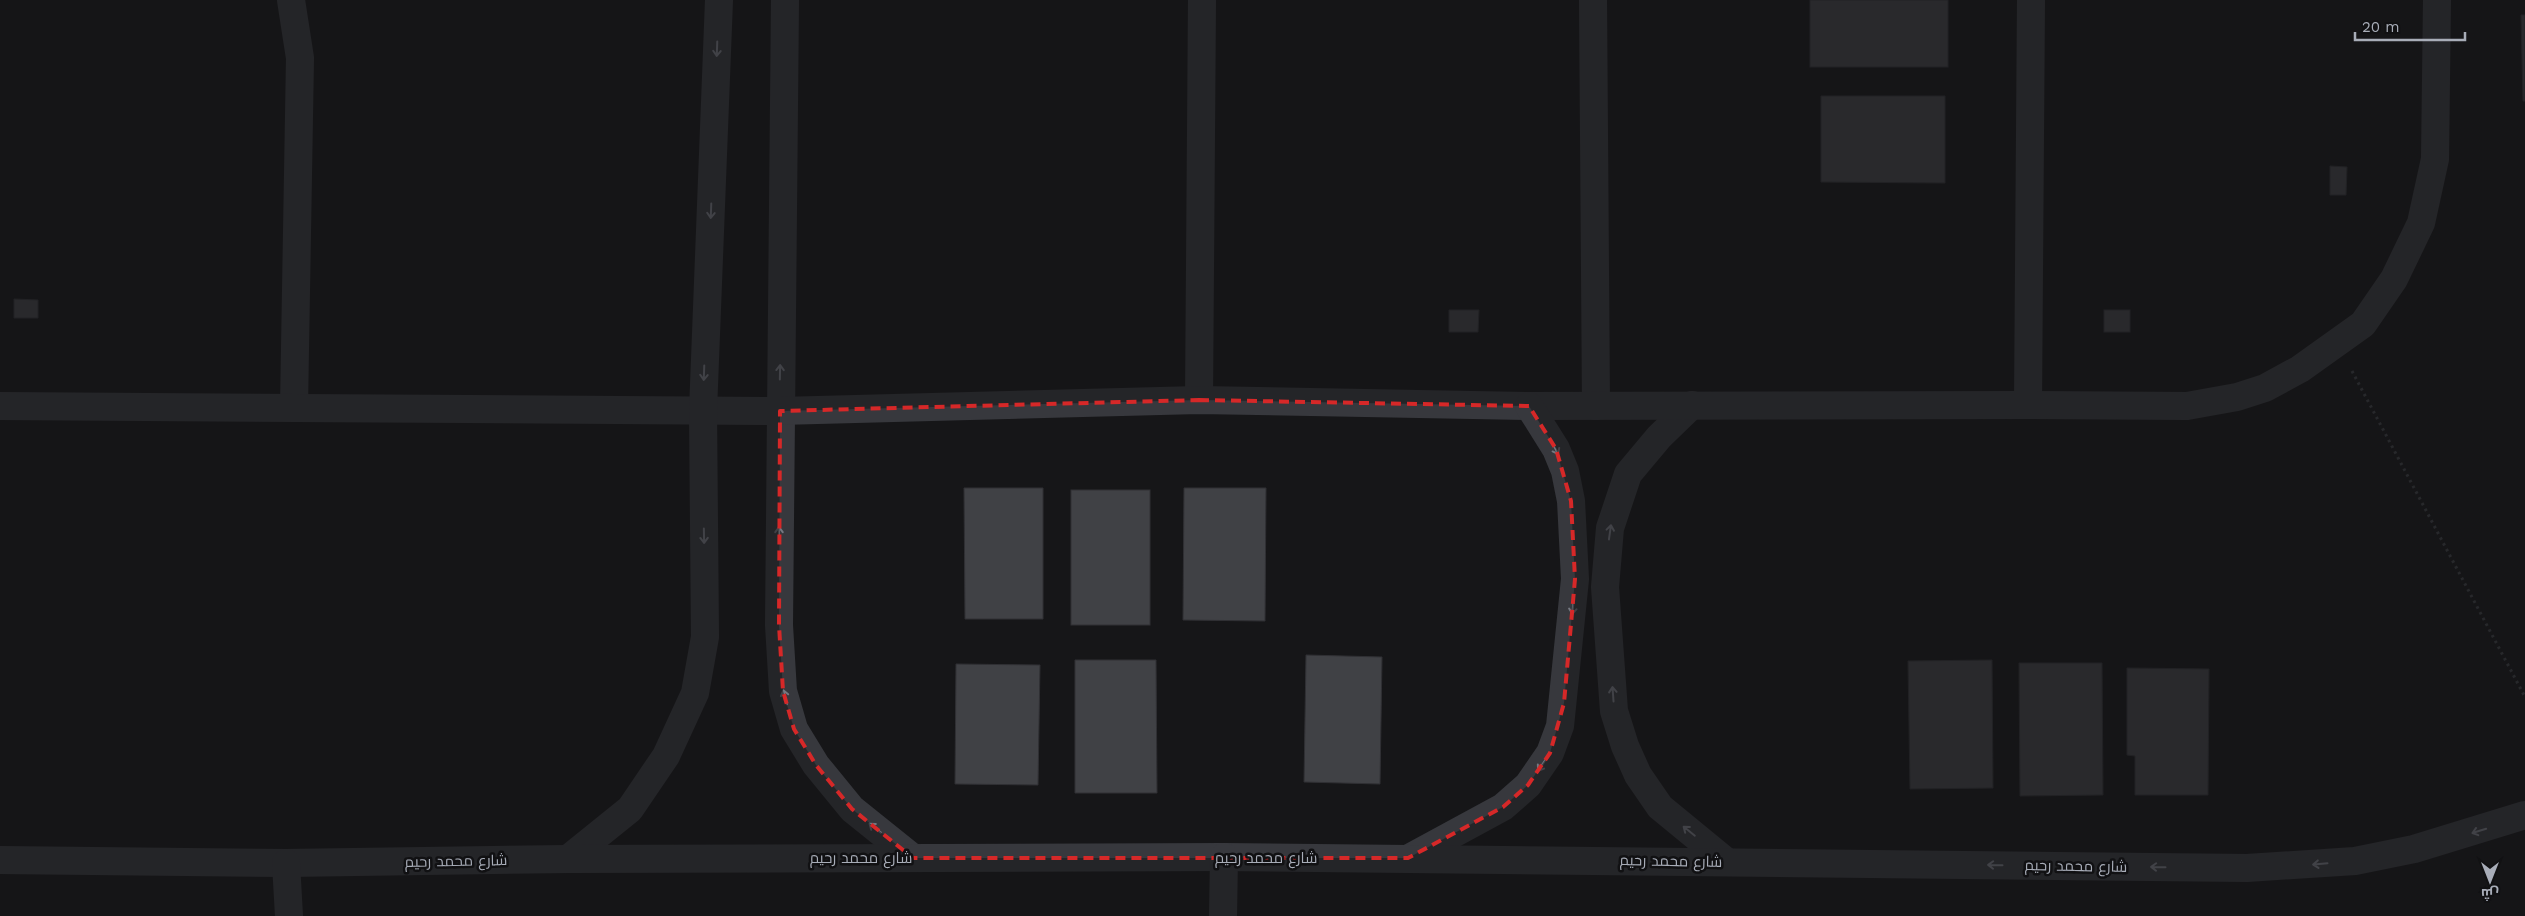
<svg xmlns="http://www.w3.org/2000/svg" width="2525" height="916" viewBox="0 0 2525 916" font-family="'Work Sans',Cairo,sans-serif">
<rect width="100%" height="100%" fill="#161618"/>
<g fill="#404145" stroke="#303034">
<rect x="1810" y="0" width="138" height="67"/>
<polygon points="2521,15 2525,15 2525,101 2523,101"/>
<polygon points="1821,96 1945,96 1945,183 1821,182"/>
<polygon points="2330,166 2347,167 2346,195 2330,195"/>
<polygon points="14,299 38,300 38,318 14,318"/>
<polygon points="1449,310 1479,310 1478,332 1449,332"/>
<rect x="2104" y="310" width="26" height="22"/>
<polygon points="964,488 1043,488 1043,619 965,619"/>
<polygon points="1184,488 1266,488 1265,621 1183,620"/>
<rect x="1071" y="490" width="79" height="135"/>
<polygon points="1306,655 1382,657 1380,784 1304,782"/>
<polygon points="1075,660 1156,660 1157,793 1075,793"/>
<polygon points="1992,660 1993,788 1910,789 1908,661"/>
<polygon points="2019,663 2102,663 2103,795 2020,796"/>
<polygon points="956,664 1040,665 1038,785 955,784"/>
<polygon points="2127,668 2209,669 2208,795 2135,795 2135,756 2127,755"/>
</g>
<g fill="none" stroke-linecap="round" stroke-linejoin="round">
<polyline stroke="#3d3f44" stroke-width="3" stroke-dasharray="2.5 4" stroke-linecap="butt" points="2352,371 2525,697"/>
<g stroke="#37383d" stroke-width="28">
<polyline points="291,0 300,58 294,407"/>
<polyline points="785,0 779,625 783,691 794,729 816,765 852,809 913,858"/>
<polyline points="1593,0 1596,406"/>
<polyline points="1199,400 1202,0"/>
<polyline points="1692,405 1659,437 1628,474 1610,528 1605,587 1614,711 1625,746 1638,775 1660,807 1727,862"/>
<polyline points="2028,405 2031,0"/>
<polyline points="0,406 780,411 1199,400 1529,406 2028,405 2187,406 2237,397 2265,388 2300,369 2363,324 2394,279 2421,223 2435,159 2437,0"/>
<polyline points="1409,858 1503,807 1528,785 1550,753 1560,726 1575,579 1571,501 1565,471 1556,449 1529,406"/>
<polyline points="568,859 630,809 666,756 695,693 705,637 703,411 719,0"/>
<polyline points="0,860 286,863 568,859 1224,857 2247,868 2355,861 2414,849 2525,815"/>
<polyline points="286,863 289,916"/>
<polyline points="1223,916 1224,857"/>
</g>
</g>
<defs><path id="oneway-shaft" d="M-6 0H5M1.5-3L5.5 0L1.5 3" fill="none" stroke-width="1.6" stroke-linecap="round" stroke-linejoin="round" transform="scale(1.25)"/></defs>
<g stroke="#757881">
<use href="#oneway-shaft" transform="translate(717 49) rotate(92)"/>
<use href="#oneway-shaft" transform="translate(711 211) rotate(92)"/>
<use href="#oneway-shaft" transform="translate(780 372) rotate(-89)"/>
<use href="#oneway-shaft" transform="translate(704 373) rotate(92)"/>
<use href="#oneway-shaft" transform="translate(1555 448) rotate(62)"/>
<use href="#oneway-shaft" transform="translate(1610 532) rotate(-82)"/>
<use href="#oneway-shaft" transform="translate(779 534) rotate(-90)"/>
<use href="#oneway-shaft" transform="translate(704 536) rotate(89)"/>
<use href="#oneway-shaft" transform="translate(1573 607) rotate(95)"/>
<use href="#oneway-shaft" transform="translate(1613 694) rotate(-94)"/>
<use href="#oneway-shaft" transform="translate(785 697) rotate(-104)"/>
<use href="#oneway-shaft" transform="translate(1542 765) rotate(124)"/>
<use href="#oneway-shaft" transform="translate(875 828) rotate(-142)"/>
<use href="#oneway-shaft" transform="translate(1689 831) rotate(-141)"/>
<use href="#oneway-shaft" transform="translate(2479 831) rotate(163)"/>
<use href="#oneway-shaft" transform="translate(2320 864) rotate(175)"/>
<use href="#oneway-shaft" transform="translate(1995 865) rotate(-179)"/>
<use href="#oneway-shaft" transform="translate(2158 867) rotate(-179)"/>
</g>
<path d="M0 0H2525V916H0ZM1199 400 1529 406 1556 449 1571 501 1575 579 1564 703 1550 753 1528 785 1503 807 1408 858H913L852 809 816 765 794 729 783 691 779 625 780 411Z" fill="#161618" fill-opacity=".55" fill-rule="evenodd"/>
<path fill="none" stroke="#d62828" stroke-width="4" stroke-dasharray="10 6" stroke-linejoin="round" d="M1199 400 1529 406 1556 449 1571 501 1575 579 1564 703 1550 753 1528 785 1503 807 1408 858H913L852 809 816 765 794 729 783 691 779 625 780 411Z"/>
<g text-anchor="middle" stroke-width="5" stroke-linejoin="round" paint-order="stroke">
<g font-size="15" fill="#a8adb8" stroke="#111113">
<text x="861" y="863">شارع محمد رحيم</text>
<text x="1266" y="863">شارع محمد رحيم</text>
<text transform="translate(456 861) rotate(-1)" y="5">شارع محمد رحيم</text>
<text transform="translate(1671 861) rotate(1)" y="5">شارع محمد رحيم</text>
<text transform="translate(2076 866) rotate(1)" y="5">شارع محمد رحيم</text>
</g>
</g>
<g transform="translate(2490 881) rotate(180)" stroke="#111113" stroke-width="4" paint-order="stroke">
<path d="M0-4L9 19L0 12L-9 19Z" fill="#a8adb8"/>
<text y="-8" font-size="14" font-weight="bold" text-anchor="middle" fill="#a8adb8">ش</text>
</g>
<path d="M2355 32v8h110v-8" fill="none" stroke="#a8adb8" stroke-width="2.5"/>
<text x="2362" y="32" font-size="15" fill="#a8adb8" stroke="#111113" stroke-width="4" paint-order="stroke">20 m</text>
</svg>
